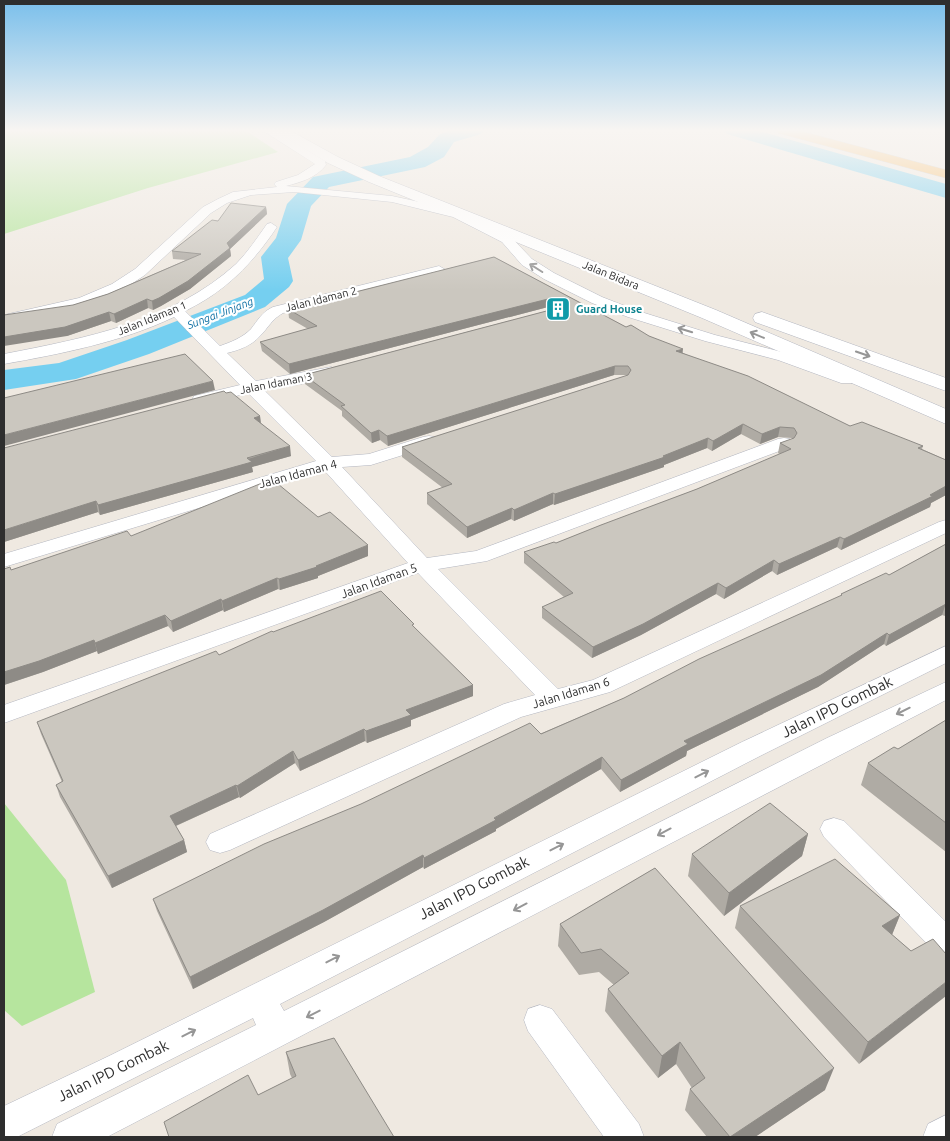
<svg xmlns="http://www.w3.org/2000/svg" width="950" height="1141" viewBox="0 0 950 1141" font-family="Ubuntu,sans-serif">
<rect width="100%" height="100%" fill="#efe9e1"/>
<g fill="#b6e59e">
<polygon points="4,130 245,130 278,152 148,188 4,234"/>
<polygon points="4,803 66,880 95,992 22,1026 4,1010"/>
</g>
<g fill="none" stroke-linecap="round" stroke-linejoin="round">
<g fill="#75cff0" fill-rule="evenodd">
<polygon points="452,130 484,130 481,134 454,142 444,157 425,167 329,187 311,206 301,240 288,258 293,281 289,287 265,307 149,354 76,379 4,390 4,370 59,363 127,340 245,295 264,279 261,257 276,238 287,204 313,177 410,157 428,147 440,134"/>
<polygon points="724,130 756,130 946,184 946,198 727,134"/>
</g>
<defs>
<g id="minor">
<path d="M262 130H274L325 161 326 165C316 178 301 182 286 186L392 196 461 211 510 236 532 259 554 273 602 297 638 311 715 335 790 354 853 377 855 380 853 383H841L778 360 705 341 628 317 592 303 544 279 522 265 502 242 453 217 392 202 294 192 251 195 227 203 211 213 145 275 122 290 88 304 4 323V315L79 298 112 284 135 269 203 207 218 199 233 192 277 187 274 184 276 182 298 175 315 164Z"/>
<path d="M271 223 277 227C252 264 226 291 185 311L220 346C231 342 242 338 251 329 258 320 262 312 273 307L439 266 446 270 444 273 283 313C272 319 268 328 260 336 251 346 239 350 227 353L256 381 331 367 337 369 339 372 337 375 307 383 264 390 332 457 369 454 423 437 429 436 435 437 438 441 435 445 371 465 342 467 427 558 476 551 778 439 784 438 790 439 793 443 790 447 487 561 438 569 558 689 593 680 939 522 946 520V533L610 692 521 717 230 850 220 853 210 850 206 842 210 834 504 704 535 695 418 573 4 723V705L408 563 324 470 4 567V554L316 461 248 393 200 405 194 404 192 400 194 396 240 385 174 317C122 342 60 354 4 364V354C86 338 172 322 236 264 248 252 257 238 267 224Z"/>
<polygon points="946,646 946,663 760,756 280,1004 284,1011 827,738 946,682 946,700 107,1137 52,1137 57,1124 256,1025 253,1018 17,1137 4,1137 4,1106 109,1056 742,742"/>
<polygon points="834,818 844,821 946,922 946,955 935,952 824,837 820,829 824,821"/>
<polygon points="540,1005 552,1009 639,1124 644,1137 604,1137 528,1031 524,1020 528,1009"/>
<polygon points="946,1115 946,1137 923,1137 928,1124"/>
</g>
<g id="secondary">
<polygon points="273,130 289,130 338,157 379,176 716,310 946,409 946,424 702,318 369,182 328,163"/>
<polygon points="762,312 946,378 946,391 755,322 753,318 755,314"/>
</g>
<polygon id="trunk" points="776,130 797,130 946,170 946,178 778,133"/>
</defs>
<use href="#minor" stroke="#b4b7c1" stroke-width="1"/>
<use href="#secondary" stroke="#b4b7c1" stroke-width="1"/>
<use href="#trunk" stroke="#c9c9c9" stroke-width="1"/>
<use href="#minor" fill="#fff" fill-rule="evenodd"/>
<use href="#secondary" fill="#fff" fill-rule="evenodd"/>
<use href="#trunk" fill="#f8ba60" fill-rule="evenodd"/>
</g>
<g fill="#afaba4">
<polygon points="266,207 267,214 230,249 231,256 190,289 161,306 153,310 148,308 116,323 111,321 67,336 73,305 108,294 186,260 173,259 172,251 218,221"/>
<polygon points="494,257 626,327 649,336 683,353 850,426 923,446 922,449 946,460 946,495 931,503 930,507 841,550 837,547 777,575 772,571 724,599 716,594 641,635 592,658 542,618 542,607 564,597 524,563 524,552 556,543 697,489 780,454 778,453 780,443 792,439 792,438 778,437 760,444 741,434 712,451 707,448 664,465 664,467 554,505 553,504 514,521 511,519 467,538 427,504 427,493 443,488 402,457 402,447 627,376 627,375 614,375 388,446 380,440 372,443 342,416 342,411 305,384 304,375 554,309 548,307 290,374 262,351 260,342 308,329 289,318 288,309"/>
<polygon points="226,393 260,416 261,423 291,456 252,467 253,472 100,515 98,512 4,542"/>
<polygon points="318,517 368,556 318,576 318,578 280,590 278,589 224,612 223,610 173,632 168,626 98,654 97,651 43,672 4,685 4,569 11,570 131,536"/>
<polygon points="946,542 946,615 945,616 942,615 886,646 884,644 818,687 687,751 686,756 620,792 601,769 496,829 496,831 424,869 423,867 324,922 193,989 157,911 153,899 624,698 841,596 841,594 889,575 946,544"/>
<polygon points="414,628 473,685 473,696 411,720 411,726 367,743 365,741 300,771 295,763 240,798 239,797 176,826 184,840 187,852 112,888 60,797 56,785 62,782 41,734 37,722 219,655 273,632"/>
<polygon points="946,720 946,852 861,785 868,763 898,749"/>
<polygon points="808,834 802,856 724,916 688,876 692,854"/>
<polygon points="655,868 825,1090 755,1137 707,1137 685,1110 690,1089 692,1088 676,1064 658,1078 605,1011 608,989 614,985 599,972 579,975 558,946 560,924"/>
<polygon points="740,906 900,915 892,935 911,951 859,1064 735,928"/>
<polygon points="286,1052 394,1137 258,1095 292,1078 290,1074"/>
</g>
<g fill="#8e8b86">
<polygon points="382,130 391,130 382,132"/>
<polygon points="266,207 267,214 230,249 231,256 190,289 161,306 153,310 152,301 227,243"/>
<polygon points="147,299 148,308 116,323 114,314"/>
<polygon points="548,299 548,307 290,374 289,364"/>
<polygon points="109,312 111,321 67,336 4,346 4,337"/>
<polygon points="683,349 682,358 676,351"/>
<polygon points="615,366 614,375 388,446 387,436"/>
<polygon points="213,381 215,390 4,446 4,435"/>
<polygon points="260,416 261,426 254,418"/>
<polygon points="743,424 741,434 712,451 713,441"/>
<polygon points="780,427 778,437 760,444 762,434"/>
<polygon points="379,430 380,440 372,443 371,433"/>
<polygon points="708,438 707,448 664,465 664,467 554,505 555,494 663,456"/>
<polygon points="290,446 291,456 252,467 253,472 100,515 98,505"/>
<polygon points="946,486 946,495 931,503 930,507 841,550 844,539"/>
<polygon points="553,493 553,504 514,521 514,510"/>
<polygon points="96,501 98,512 4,542 4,530"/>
<polygon points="512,508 511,519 467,538 467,527"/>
<polygon points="840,537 837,547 777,575 779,564"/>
<polygon points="368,545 368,556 318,576 318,578 280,590 279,579 316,566"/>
<polygon points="774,560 772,571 724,599 726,588"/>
<polygon points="277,578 278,589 224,612 222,601"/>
<polygon points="718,583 716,594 641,635 592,658 593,647"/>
<polygon points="221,599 223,610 173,632 171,621"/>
<polygon points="946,603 942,615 886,646 889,635"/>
<polygon points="165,615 168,626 98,654 95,643"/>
<polygon points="887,633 884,644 818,687 687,751 686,756 620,792 621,780 684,741"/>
<polygon points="94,640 97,651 43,672 4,685 4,672"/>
<polygon points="473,685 473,696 411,720 411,726 367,743 366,731 406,710"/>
<polygon points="364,729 365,741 300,771 298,760"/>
<polygon points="293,751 295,763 240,798 237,786"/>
<polygon points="602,757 601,769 496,829 496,831 424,869 424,858"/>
<polygon points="236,785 239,797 173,827 170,816"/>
<polygon points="808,834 802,856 724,916 729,893"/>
<polygon points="184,840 187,852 112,888 108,876"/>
<polygon points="423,855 423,867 324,922 193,989 190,977"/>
<polygon points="900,915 891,937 882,926"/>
<polygon points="946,982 946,996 859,1064 868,1042"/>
<polygon points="680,1042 676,1064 658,1078 662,1056"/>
<polygon points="834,1068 825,1090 755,1137 730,1137"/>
</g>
<g fill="#cbc7bf" stroke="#8e8b86">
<polygon points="231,203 266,207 227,243 230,248 188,281 159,298 152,301 147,299 114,314 109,312 65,327 4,337 4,315 73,305 108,294 201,254 172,251 212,220 218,221"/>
<polygon points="494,257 626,327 631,325 649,336 683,349 676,351 748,376 850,426 862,422 923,446 918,448 946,460 946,486 930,495 933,496 844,539 840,537 779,564 774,560 726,588 718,583 643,624 593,647 542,607 573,593 524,552 554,542 556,543 601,525 697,489 791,449 780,443 794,438 797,433 794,428 780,427 762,434 743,424 713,441 708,438 663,456 665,457 555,494 553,493 514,510 512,508 467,527 427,493 452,484 402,447 628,375 631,370 628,366 615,366 387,436 379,430 371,433 341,406 345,405 304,375 554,309 557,305 555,300 548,299 289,364 260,342 317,326 288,309"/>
<polygon points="185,354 213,381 4,435 4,398"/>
<polygon points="224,391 226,393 231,392 260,416 254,418 290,446 247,458 252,462 98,505 96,501 4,530 4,448"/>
<polygon points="272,479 318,517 330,512 368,545 316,566 317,567 279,579 277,578 222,601 221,599 171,621 165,615 95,643 94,640 39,661 4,672 4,569 10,567 11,570 127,531 131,536"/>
<polygon points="946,544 946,604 889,635 887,633 821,675 684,741 688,744 621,780 602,757 494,818 496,820 424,858 423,855 323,910 190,977 153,899 264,844 361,804 530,723 541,734 624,698 699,659 842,595 841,594 886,573 889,575"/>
<polygon points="381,591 414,624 412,625 473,685 406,710 411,715 366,731 364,729 298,760 293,751 237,786 236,785 170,816 184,840 108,876 56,785 63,781 37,722 216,651 219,655 272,631 273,632"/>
<polygon points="946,720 946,823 868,763 894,747 898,749"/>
<polygon points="770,803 808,834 729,893 692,854"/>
<polygon points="835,859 900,915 882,926 911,951 933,939 946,954 946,982 868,1042 740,906"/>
<polygon points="655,868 834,1068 730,1137 690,1089 705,1078 680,1042 662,1056 608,989 629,973 601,949 581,953 560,924"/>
<polygon points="334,1038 394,1137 169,1137 164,1122 248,1075 258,1095 296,1076 286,1052"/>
</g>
<defs><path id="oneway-shaft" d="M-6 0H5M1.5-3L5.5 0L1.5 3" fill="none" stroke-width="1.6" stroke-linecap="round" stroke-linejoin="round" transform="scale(1.25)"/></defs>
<g stroke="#969696">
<use href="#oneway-shaft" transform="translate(536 268) rotate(-148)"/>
<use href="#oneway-shaft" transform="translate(685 330) rotate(-163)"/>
<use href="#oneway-shaft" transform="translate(757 335) rotate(-157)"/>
<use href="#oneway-shaft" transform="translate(863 354) rotate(19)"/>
<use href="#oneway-shaft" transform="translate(903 711) rotate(154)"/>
<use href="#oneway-shaft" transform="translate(702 774) rotate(-27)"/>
<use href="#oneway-shaft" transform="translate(664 832) rotate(152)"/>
<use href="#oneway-shaft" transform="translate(557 847) rotate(-27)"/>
<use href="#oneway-shaft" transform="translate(520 907) rotate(152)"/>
<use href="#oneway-shaft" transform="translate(333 959) rotate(-27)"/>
<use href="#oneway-shaft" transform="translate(313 1014) rotate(153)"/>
<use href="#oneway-shaft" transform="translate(189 1033) rotate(-27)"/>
</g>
<linearGradient id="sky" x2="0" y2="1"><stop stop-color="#7abfeb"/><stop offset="0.45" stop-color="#f8f5f2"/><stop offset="1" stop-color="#f8f5f2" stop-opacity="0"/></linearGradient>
<rect width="950" height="290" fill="url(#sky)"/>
<defs>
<symbol id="building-square" viewBox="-11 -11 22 22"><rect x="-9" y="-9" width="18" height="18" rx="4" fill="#0f9aa8" stroke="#fff"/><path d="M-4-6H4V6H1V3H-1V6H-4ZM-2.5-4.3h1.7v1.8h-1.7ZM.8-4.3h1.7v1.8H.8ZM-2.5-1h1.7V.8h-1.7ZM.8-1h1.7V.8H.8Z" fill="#fff"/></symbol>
</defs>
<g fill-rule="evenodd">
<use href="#building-square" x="544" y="295" width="28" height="28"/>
</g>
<g text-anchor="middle" stroke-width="4.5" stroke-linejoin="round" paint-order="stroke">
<g font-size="11" fill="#2e2e2e" stroke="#fff">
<text transform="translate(611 275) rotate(22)" y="4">Jalan Bidara</text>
<text transform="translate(321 299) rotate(-14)" y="4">Jalan Idaman 2</text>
<text transform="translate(152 318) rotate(-22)" y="4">Jalan Idaman 1</text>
<text transform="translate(276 383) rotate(-11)" y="4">Jalan Idaman 3</text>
</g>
<g font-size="11" font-weight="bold" fill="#0d838f" stroke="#fff" text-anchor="start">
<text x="576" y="313">Guard House</text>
</g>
<g font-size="11" font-style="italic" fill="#0d6fa3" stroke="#fff">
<text transform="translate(220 313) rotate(-21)" y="4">Sungai Jinjang</text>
</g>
<g font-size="12" fill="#2e2e2e" stroke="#fff">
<text transform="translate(298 474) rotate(-15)" y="4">Jalan Idaman 4</text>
<text transform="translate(379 581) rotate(-20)" y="4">Jalan Idaman 5</text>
<text transform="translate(571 693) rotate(-17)" y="4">Jalan Idaman 6</text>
</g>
<g font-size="15" fill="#2e2e2e" stroke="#fff">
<text transform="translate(837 707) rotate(-26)" y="5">Jalan IPD Gombak</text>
<text transform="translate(474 888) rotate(-27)" y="5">Jalan IPD Gombak</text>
<text transform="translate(113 1071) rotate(-26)" y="5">Jalan IPD Gombak</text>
</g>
</g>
<rect width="950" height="1141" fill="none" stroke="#2e2e2e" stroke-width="10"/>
</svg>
